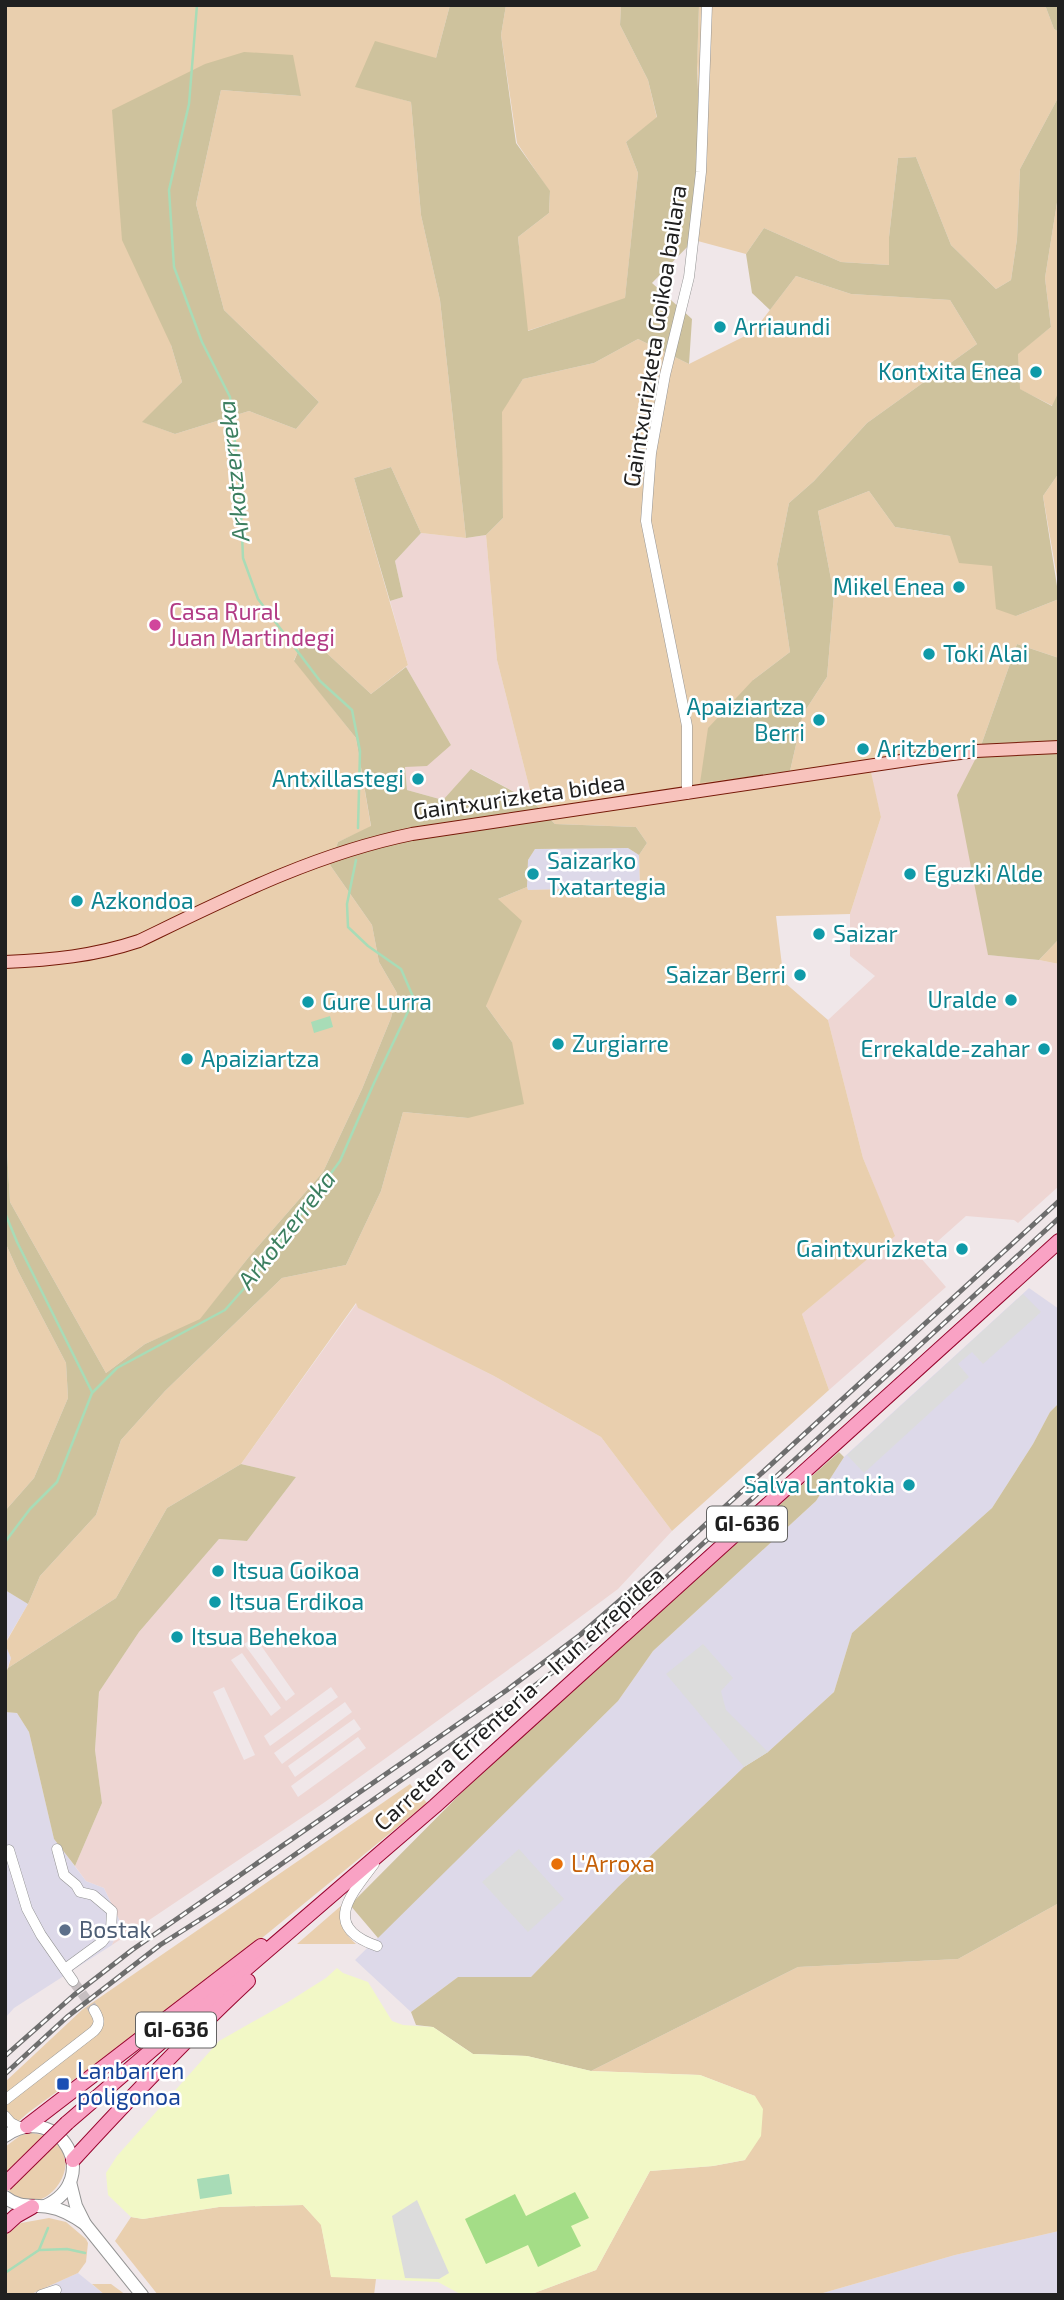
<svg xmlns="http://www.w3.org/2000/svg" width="1064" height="2300" viewBox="0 0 1064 2300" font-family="'Exo 2',sans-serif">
<rect width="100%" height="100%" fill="#f0e7e9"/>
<g fill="#ddd9e9">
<polygon points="628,848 639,855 640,888 528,890 527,887 528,860 535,849"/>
<polygon points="1029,1288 1059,1309 1059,1403 1050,1412 1033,1444 992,1508 852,1633 834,1692 768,1752 744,1767 618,1887 531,1977 458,1977 411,2012 355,1960 618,1701 653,1651 816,1501 844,1457"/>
<polygon points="5,1590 28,1604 5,1643 11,1658 5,1675"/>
<polygon points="5,1712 17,1713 29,1732 54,1839 86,1881 104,1888 121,1923 112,1945 14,2008 5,2018"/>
<polygon points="1059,2231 1059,2295 816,2295 955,2255"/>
<polygon points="78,2273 105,2295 29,2295"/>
</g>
<g fill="#eed6d3" fill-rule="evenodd">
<polygon points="421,533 466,538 486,535 497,660 533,802 472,769 443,800 407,790 405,766 451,745 406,667 408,665 390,601 403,597 395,561"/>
<polygon points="978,754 988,955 1039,960 1059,964 1059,1186 1018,1223 1014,1220 966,1216 920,1257 946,1287 829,1390 802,1314 894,1236 863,1158 828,1020 875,976 850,956 850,914 881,817 867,759"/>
<path d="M357 1303 359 1308 494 1376 601 1437 672 1531 618 1589 541 1646 325 1802 112 1945 121 1923 104 1888 86 1881 75 1866 102 1803 95 1750 99 1692 139 1632 219 1539 247 1541 296 1477 241 1464ZM255 1637 295 1694 286 1701 244 1644ZM242 1653 281 1708 271 1716 231 1660ZM224 1687 255 1755 244 1760 213 1692ZM331 1687 338 1697 270 1746 264 1736ZM345 1702 352 1712 282 1764 274 1753ZM354 1719 361 1729 295 1777 288 1766ZM358 1737 366 1748 298 1797 291 1786Z"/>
</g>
<g fill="#e9cfae" fill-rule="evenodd">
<path d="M6 5H450L436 58 356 86 411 102 421 215 440 300 466 538 421 533 391 467 354 478 408 665 371 694 307 635 294 660 356 738 371 827 338 842 330 865 372 925 379 962 397 993 391 1018 362 1089 323 1172 248 1258 200 1320 145 1344 106 1373 10 1202 5 1116ZM205 64 301 96 221 90 196 204 224 310 319 402 296 429 249 411 175 434 143 422 182 382 171 345Z"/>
<polygon points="506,5 621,5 620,25 648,80 657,118 626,142 638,173 625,299 527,331 518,237 549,213 550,192 517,143 501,35"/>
<polygon points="699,5 1045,5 1054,29 1059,32 1059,96 1020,169 1017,239 1011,280 996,289 951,245 916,157 898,158 889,237 889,265 841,262 764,228 746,254 694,240 702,178 697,62"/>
<polygon points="1059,190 1059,391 1053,406 1019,389 1018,353 1051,327 1045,278"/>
<polygon points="796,276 851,294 950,300 977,344 867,423 814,481 789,503 777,564 790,652 753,680 790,771 803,714 827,677 834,595 818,511 869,491 895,527 950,536 992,566 1016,616 1059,599 1059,658 1017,644 978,754 868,759 881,817 850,914 776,916 784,982 828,1020 863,1158 895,1236 802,1314 829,1390 672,1531 601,1437 494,1376 358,1308 356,1303 241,1464 167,1508 116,1598 8,1668 11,1658 5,1644 28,1604 40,1576 96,1515 121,1440 165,1391 282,1278 346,1265 381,1191 403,1112 468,1118 512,1042 486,1006 498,899 527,887 528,890 640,887 639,855 647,843 636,827 555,824 533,802 497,660 486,535 503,518 501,412 523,379 594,363 638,339 689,364 753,332"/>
<polygon points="1059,473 1059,589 1043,496"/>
<polygon points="1059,939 1059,964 1039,960"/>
<polygon points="5,1242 18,1271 66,1363 68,1398 34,1478 5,1511"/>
<polygon points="410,1784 427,1803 213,1978 29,2112 5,2133 5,2082 83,2009"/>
<polygon points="1059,1903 1059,2231 955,2255 816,2295 529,2295 596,2270 650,2171 713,2166 745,2160 755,2096 700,2075 591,2071 798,1967 958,1959"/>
<path d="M342 1905C338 1923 343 1932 356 1944H297Z"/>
<path d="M31 2133C105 2141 43 2238 5 2186V2147L21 2135Z"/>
<polygon points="303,2205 321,2224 331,2276 376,2279 374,2295 158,2295 115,2241 131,2217 143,2219 219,2207"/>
<polygon points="49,2218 66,2222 86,2239 88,2243 86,2262 78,2273 29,2295 5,2295 5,2236 21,2223"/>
<polygon points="92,2284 111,2284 126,2295 105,2295"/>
</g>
<g fill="#cec29d">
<polygon points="450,5 506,5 501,35 516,143 550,191 549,213 518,237 528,331 625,298 638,173 626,142 657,117 648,80 620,25 621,5 699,5 697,68 702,178 694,240 652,283 692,319 689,364 638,339 594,363 523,379 502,412 503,518 486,535 466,538 440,300 421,215 411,102 355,87 375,41 436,58"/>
<polygon points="1045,5 1059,5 1059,32 1054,29"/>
<polygon points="244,52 293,55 301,96 221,90 196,204 224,310 319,402 296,429 249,411 175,434 142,422 182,382 171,345 122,240 112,110 205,64"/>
<polygon points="1059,96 1059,190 1045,278 1051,327 1018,354 1020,389 1052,406 1059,391 1059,473 1043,496 1059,599 1016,616 996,609 992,566 959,563 950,536 895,527 869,491 818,511 834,595 827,677 803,714 790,771 700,783 708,728 753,680 790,652 777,564 789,503 814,481 867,423 977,344 950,300 851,294 796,276 770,310 752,293 746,254 764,228 841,262 889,265 889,237 898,158 916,157 951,245 996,289 1011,280 1017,239 1020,169"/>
<polygon points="391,467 421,533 395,561 403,597 390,601 354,478"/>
<polygon points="306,634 371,694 406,667 451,745 427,766 405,767 407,790 443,800 471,769 533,802 555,824 636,827 647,843 639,855 628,848 535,849 528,860 527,887 498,899 522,921 486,1006 512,1042 524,1104 468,1118 403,1112 381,1191 346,1265 282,1278 165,1391 121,1440 96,1515 40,1576 28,1604 5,1590 5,1511 34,1478 68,1398 66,1363 18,1271 5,1242 5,1116 10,1202 106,1373 145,1344 200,1319 248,1258 323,1172 362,1089 391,1018 397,993 379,962 372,925 330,865 338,842 371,826 356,738 294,661"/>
<polygon points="1017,644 1059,658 1059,939 1039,960 988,955 957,795 978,754"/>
<polygon points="1059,1403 1059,1903 958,1959 798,1967 591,2071 527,2056 473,2054 433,2027 416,2025 411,2012 458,1977 531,1977 618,1887 744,1767 768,1752 834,1692 852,1633 992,1508 1033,1444 1050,1412"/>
<polygon points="839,1452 844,1457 816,1501 653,1651 618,1701 378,1938 350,1905 499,1755"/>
<polygon points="241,1464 296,1477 247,1541 219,1539 139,1632 99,1692 95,1750 102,1803 75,1866 54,1839 29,1732 17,1713 5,1712 5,1675 8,1668 116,1598 167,1508"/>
</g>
<polygon fill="#f2f8c6" points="337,1968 343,1973 368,1982 392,2021 403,2025 433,2027 473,2054 527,2056 591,2071 700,2075 755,2096 763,2109 761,2136 745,2160 713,2166 650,2171 596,2270 529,2295 462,2295 438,2282 331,2277 321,2225 303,2205 219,2207 143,2219 131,2217 108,2195 106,2173 117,2156 219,2041 288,2002 326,1978"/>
<polygon fill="#a4dd87" points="575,2192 589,2218 571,2226 581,2246 538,2267 528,2245 486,2264 465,2219 515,2194 526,2216"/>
<g fill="#dcdcdc">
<polygon points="1023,1294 1041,1312 983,1364 972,1352 958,1364 969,1377 864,1473 847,1455"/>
<polygon points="703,1644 733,1678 721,1691 726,1710 768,1752 744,1767 666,1674"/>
<polygon points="519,1849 564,1899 528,1932 482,1882"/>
<polygon points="417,2200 449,2273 439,2279 405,2278 392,2216"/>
</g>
<g fill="#a8dcb7">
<polygon points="330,1016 333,1027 314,1033 311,1022"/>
<polygon points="229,2174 232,2194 200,2199 197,2179"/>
</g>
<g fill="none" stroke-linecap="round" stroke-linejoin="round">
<g stroke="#a8dcb7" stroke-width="2.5">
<polyline points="197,5 189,104 169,190 174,267 202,342 230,397 240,488 243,558 258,599 320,681 352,710 360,751 358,828"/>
<polyline points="5,1213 17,1242 92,1392"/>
<polyline points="5,1542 30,1509 57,1482 92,1393 117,1368 225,1310 255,1276 340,1161 374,1083 414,999 401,969 368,946 348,927 347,904 356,860"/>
<polyline points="40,2250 67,2249 85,2253"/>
<polyline points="5,2273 39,2250 48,2228"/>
</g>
<polyline stroke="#c6bfc1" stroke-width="10" stroke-dasharray="10 5" stroke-linecap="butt" points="73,1981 94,2010"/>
<defs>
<g id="minor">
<polyline points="687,794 687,726 646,521 651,453 665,375 689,277 701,172 707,5"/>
<polyline points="57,1849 64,1875 76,1885 80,1892 93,1895 112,1911 111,1930 102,1942 65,1969"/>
<polyline points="5,1851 9,1850 27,1909 41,1935 73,1981"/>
<path d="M374 1864C349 1897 322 1927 377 1946"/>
<path d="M5 2100 94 2031C101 2024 99 2018 94 2010"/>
<polyline points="5,2116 11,2123 21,2128"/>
<polyline points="41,2295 56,2290"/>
</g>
<g id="tertiary">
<path d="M5 2136C59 2099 104 2179 45 2206"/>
<polyline points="70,2182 76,2206 85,2224 142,2295"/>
<path d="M5 2197C20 2209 32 2204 49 2207 62 2209 74 2216 85 2224"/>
</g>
<path id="secondary" d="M5 962C52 960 94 956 139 941 228 898 314 854 412 834L921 758 976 751 1059 747"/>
<g id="primary">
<polyline points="67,2123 435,1806 1059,1241"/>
<polyline points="27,2126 261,1946"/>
<path d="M73 2160C130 2098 187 2038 248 1981"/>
<polyline points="5,2226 16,2216 32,2207"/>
</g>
</defs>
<use href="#minor" stroke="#949494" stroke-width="11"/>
<use href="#tertiary" stroke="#949494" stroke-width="14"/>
<use href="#secondary" stroke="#761908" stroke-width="14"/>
<use href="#primary" stroke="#98042e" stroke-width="16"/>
<use href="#minor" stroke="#fff" stroke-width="10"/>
<use href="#tertiary" stroke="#fff" stroke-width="12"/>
<use href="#secondary" stroke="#f8c3bd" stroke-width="12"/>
<use href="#primary" stroke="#f9a2c4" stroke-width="14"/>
<defs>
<g id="rail">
<polyline points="5,2056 74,1995 132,1950 507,1690 580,1635 671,1556 1059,1201"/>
<polyline points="5,2074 67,2017 160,1945 223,1905 517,1699 586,1647 651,1591 1059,1218"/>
</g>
</defs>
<use href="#rail" stroke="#6e6e6e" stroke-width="5"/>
<use href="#rail" stroke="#fff" stroke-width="2.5" stroke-dasharray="8" stroke-linecap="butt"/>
<defs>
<polyline id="primary-bridge" points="5,2184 67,2123"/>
</defs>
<use href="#primary-bridge" stroke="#98042e" stroke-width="16" stroke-linecap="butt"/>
<use href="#primary-bridge" stroke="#f9a2c4" stroke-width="14"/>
</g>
<g fill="#0f9aa8" stroke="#fff" stroke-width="2.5">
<circle cx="720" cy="327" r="7"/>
<circle cx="1036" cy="372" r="7"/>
<circle cx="959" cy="587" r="7"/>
<circle cx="929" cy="654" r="7"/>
<circle cx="819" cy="720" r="7"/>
<circle cx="863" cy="749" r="7"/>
<circle cx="418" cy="779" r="7"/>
<circle cx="533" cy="874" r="7"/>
<circle cx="910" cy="874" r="7"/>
<circle cx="77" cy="901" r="7"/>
<circle cx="819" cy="934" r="7"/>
<circle cx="800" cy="975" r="7"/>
<circle cx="1011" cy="1000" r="7"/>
<circle cx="308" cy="1002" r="7"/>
<circle cx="558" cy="1044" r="7"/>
<circle cx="1044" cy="1049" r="7"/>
<circle cx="187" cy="1059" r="7"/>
<circle cx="962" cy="1249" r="7"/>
<circle cx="909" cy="1485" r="7"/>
<circle cx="218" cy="1571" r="7"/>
<circle cx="215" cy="1602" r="7"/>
<circle cx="177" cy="1637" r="7"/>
</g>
<circle fill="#d1479c" stroke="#fff" stroke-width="2.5" cx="155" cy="625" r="7"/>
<circle fill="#e8710a" stroke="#fff" stroke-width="2.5" cx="557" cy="1864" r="7"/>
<circle fill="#5c6f8a" stroke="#fff" stroke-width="2.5" cx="65" cy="1930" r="7"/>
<rect fill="#1a4fb4" stroke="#fff" stroke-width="2.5" x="56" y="2077" width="14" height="14" rx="3.5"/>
<g text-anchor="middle" stroke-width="5" stroke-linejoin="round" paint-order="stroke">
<g fill="#fff" stroke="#636363" stroke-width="2">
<rect x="707" y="1506.5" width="80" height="35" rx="5"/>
<rect x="136" y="2012.5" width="80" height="35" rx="5"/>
</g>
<g font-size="21" font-weight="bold" fill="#202020">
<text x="747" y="1531">GI-636</text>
<text x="176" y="2037">GI-636</text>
</g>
<g font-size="23" fill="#0d838f" stroke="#fff" text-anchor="start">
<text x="734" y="335">Arriaundi</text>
<text x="1022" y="380" text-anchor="end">Kontxita Enea</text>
<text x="945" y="595" text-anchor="end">Mikel Enea</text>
<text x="943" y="662">Toki Alai</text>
<text x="805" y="715" text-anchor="end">Apaiziartza<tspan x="805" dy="26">Berri</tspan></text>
<text x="877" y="757">Aritzberri</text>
<text x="404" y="787" text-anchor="end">Antxillastegi</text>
<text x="547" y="869">Saizarko<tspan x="547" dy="26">Txatartegia</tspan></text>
<text x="924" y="882">Eguzki Alde</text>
<text x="91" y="909">Azkondoa</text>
<text x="833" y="942">Saizar</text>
<text x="786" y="983" text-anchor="end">Saizar Berri</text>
<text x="997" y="1008" text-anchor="end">Uralde</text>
<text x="322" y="1010">Gure Lurra</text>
<text x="572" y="1052">Zurgiarre</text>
<text x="1030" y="1057" text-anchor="end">Errekalde-zahar</text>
<text x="201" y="1067">Apaiziartza</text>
<text x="948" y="1257" text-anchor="end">Gaintxurizketa</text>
<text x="895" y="1493" text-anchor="end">Salva Lantokia</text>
<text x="232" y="1579">Itsua Goikoa</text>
<text x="229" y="1610">Itsua Erdikoa</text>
<text x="191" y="1645">Itsua Behekoa</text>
</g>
<g font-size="23" fill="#202020" stroke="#fff">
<text transform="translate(655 336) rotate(-81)" y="8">Gaintxurizketa Goikoa bailara</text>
<text transform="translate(519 797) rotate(-8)" y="8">Gaintxurizketa bidea</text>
<text transform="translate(519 1699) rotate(-42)" y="8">Carretera Errenteria – Irun errepidea</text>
</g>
<g font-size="23" fill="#b23c85" stroke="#fff" text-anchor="start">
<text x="169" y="620">Casa Rural<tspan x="169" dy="26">Juan Martindegi</tspan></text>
</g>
<g font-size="23" fill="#c56008" stroke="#fff" text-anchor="start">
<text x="571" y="1872">L'Arroxa</text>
</g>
<g font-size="23" fill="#4e5e75" stroke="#fff" text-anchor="start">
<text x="79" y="1938">Bostak</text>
</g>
<g font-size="23" fill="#164399" stroke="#fff" text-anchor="start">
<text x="77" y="2079">Lanbarren<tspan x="77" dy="26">poligonoa</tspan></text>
</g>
<g font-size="24" font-style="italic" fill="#3c7f60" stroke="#fff">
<text transform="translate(234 471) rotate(-96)" y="8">Arkotzerreka</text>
<text transform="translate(287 1230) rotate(-52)" y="8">Arkotzerreka</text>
</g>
</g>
<rect width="1064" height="2300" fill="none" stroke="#202020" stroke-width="14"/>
</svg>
